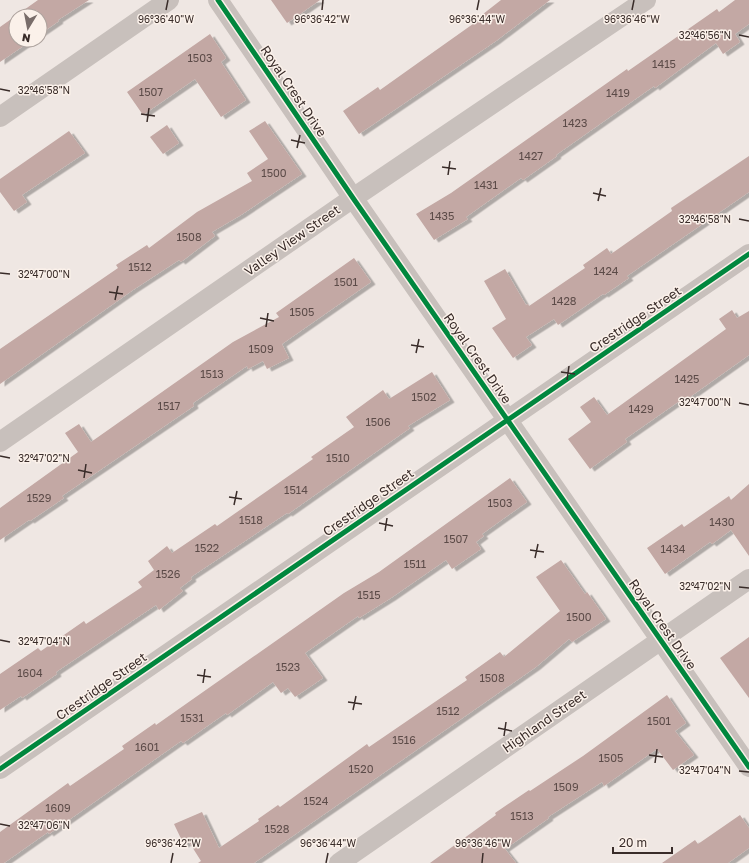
<svg xmlns="http://www.w3.org/2000/svg" width="749" height="863" viewBox="0 0 749 863" font-family="'Golos Text',sans-serif">
<defs>
<filter id="shadow"><feDropShadow dx="4.5" dy="2.5" stdDeviation="0" flood-color="#0004"/></filter>
</defs>
<rect width="100%" height="100%" fill="#efe7e3"/>
<g fill="#c3a8a4" filter="url(#shadow)">
<polygon points="38,0 89,0 58,20 59,21 40,34 40,16 16,16 16,40 32,40 0,62 0,27"/>
<polygon points="271,0 320,0 287,23"/>
<polygon points="501,0 550,0 496,41 359,134 343,111 378,87 380,90 432,53 480,19 478,18"/>
<polygon points="735,0 749,0 749,24 735,34 740,42 723,54 716,43 655,88 654,86 556,155 557,156 523,180 521,178 466,217 468,219 434,240 416,214 451,193 627,69 628,71 717,9 719,12"/>
<polygon points="210,34 226,58 221,62 246,100 221,117 195,79 143,115 127,92"/>
<polygon points="265,121 302,174 241,215 212,232 215,236 181,262 179,260 133,290 0,384 0,349 118,268 116,265 147,245 149,248 197,212 252,181 247,173 268,159 249,131"/>
<polygon points="167,125 179,143 163,154 150,137"/>
<polygon points="69,131 85,153 22,195 27,202 14,211 0,192 0,179"/>
<polygon points="749,156 749,192 627,276 629,278 604,295 603,294 558,325 554,319 526,337 532,345 513,358 492,328 506,319 484,281 505,269 526,305 528,304 529,306 585,268 583,265 607,248 611,254 672,211 671,208"/>
<polygon points="354,258 371,282 282,344 289,358 267,369 263,361 248,369 247,366 193,403 194,406 62,496 64,498 30,521 29,520 0,540 0,508 78,452 65,433 79,424 91,442 233,342 279,317 276,313"/>
<polygon points="732,310 737,318 749,311 749,355 680,404 678,402 625,439 627,442 590,469 568,439 591,422 580,407 594,397 607,415 726,329 719,319"/>
<polygon points="432,372 450,400 408,426 410,428 288,514 287,513 191,577 192,579 180,588 183,591 159,610 156,605 56,672 57,674 22,698 21,696 0,710 0,674 38,648 41,651 84,621 86,624 142,587 138,582 154,570 148,561 167,546 172,553 215,524 217,526 313,459 311,457 354,427 346,417 383,390 389,399"/>
<polygon points="510,478 527,502 482,534 484,536 476,542 481,549 452,569 446,560 391,598 359,618 358,616 305,653 323,678 295,697 288,688 281,693 273,682 227,715 226,713 183,743 181,741 49,834 48,832 4,863 0,863 0,832 68,783 70,786 124,749 122,746 155,723 156,725 344,593 379,572"/>
<polygon points="749,484 749,556 731,530 712,544 710,542 665,574 647,548 682,524 684,527 729,496 731,500"/>
<polygon points="561,560 585,594 587,592 606,619 572,642 569,639 536,667 254,863 198,863 201,861 189,842 184,845 174,824 202,812 219,848 259,821 258,819 278,805 280,807 367,744 369,747 467,680 465,677 500,652 504,657 560,611 536,577"/>
<polygon points="749,637 749,698 720,658"/>
<polygon points="667,695 686,723 675,731 694,755 673,770 657,749 604,786 602,782 548,817 549,818 505,849 516,863 430,863 496,815 495,813 529,790 530,791 583,756"/>
<polygon points="740,815 749,828 749,848 728,863 662,863 695,840 698,844"/>
</g>
<g fill="none" stroke-linecap="round" stroke-linejoin="round">
<g stroke="#c8c0bc" stroke-width="20">
<polyline points="218,0 353,198 749,767"/>
<polyline points="0,117 169,0"/>
<polyline points="0,442 353,198 646,0"/>
<polyline points="0,769 749,254"/>
<polyline points="339,863 749,579"/>
</g>
<defs>
<g id="cycleway">
<polyline points="218,0 353,198 749,767"/>
<polyline points="0,769 749,254"/>
</g>
</defs>
<use href="#cycleway" stroke="#fbf1ea" stroke-width="8"/>
<use href="#cycleway" stroke="#00873e" stroke-width="5"/>
</g>
<path fill="none" stroke="#392c29" stroke-width="1.5" d="M166 10 168 0M322 10 323 0M477 10 479 0M632 10 634 0M739 35 749 37M0 89 10 91M141 114 155 116M147 122 149 108M291 140 305 143M297 148 300 135M442 167 456 169M448 175 450 161M593 193 606 196M598 201 601 188M739 219 749 221M0 273 10 274M109 292 123 294M115 300 118 286M260 318 274 321M266 327 268 313M411 345 424 347M416 353 419 339M561 372 575 374M567 380 569 366M739 403 749 405M0 456 10 458M78 470 92 473M84 478 86 464M229 497 242 499M234 505 237 491M379 523 393 526M385 531 387 518M530 550 544 552M535 558 538 544M739 587 749 588M0 640 10 642M197 675 211 677M203 683 205 669M348 702 362 704M353 710 356 696M498 728 512 731M504 736 506 722M649 755 663 757M655 763 657 749M739 771 749 772M0 824 10 826M171 863 173 853M326 863 328 853M482 863 483 853"/>
<g text-anchor="middle" stroke-width="3" stroke-linejoin="round" paint-order="stroke">
<g font-size="11" fill="#5c4b48">
<text x="200" y="62">1503</text>
<text x="664" y="68">1415</text>
<text x="151" y="96">1507</text>
<text x="618" y="97">1419</text>
<text x="575" y="127">1423</text>
<text x="531" y="160">1427</text>
<text x="274" y="177">1500</text>
<text x="486" y="189">1431</text>
<text x="442" y="220">1435</text>
<text x="189" y="241">1508</text>
<text x="140" y="271">1512</text>
<text x="606" y="275">1424</text>
<text x="346" y="286">1501</text>
<text x="564" y="305">1428</text>
<text x="302" y="316">1505</text>
<text x="261" y="353">1509</text>
<text x="212" y="378">1513</text>
<text x="687" y="383">1425</text>
<text x="424" y="401">1502</text>
<text x="169" y="410">1517</text>
<text x="641" y="413">1429</text>
<text x="378" y="426">1506</text>
<text x="338" y="462">1510</text>
<text x="296" y="494">1514</text>
<text x="39" y="502">1529</text>
<text x="500" y="507">1503</text>
<text x="251" y="524">1518</text>
<text x="722" y="526">1430</text>
<text x="456" y="543">1507</text>
<text x="207" y="552">1522</text>
<text x="673" y="553">1434</text>
<text x="415" y="568">1511</text>
<text x="168" y="578">1526</text>
<text x="369" y="599">1515</text>
<text x="579" y="621">1500</text>
<text x="288" y="671">1523</text>
<text x="30" y="677">1604</text>
<text x="492" y="682">1508</text>
<text x="448" y="715">1512</text>
<text x="192" y="722">1531</text>
<text x="659" y="725">1501</text>
<text x="404" y="744">1516</text>
<text x="147" y="751">1601</text>
<text x="611" y="762">1505</text>
<text x="361" y="773">1520</text>
<text x="566" y="791">1509</text>
<text x="316" y="805">1524</text>
<text x="58" y="812">1609</text>
<text x="522" y="820">1513</text>
<text x="277" y="833">1528</text>
</g>
<g font-size="13" fill="#392c29" stroke="#fbf1ea">
<text transform="translate(294 91) rotate(56)" y="5">Royal Crest Drive</text>
<text transform="translate(292 240) rotate(-35)" y="5">Valley View Street</text>
<text transform="translate(635 319) rotate(-34)" y="5">Crestridge Street</text>
<text transform="translate(478 358) rotate(55)" y="5">Royal Crest Drive</text>
<text transform="translate(368 502) rotate(-35)" y="5">Crestridge Street</text>
<text transform="translate(663 624) rotate(55)" y="5">Royal Crest Drive</text>
<text transform="translate(101 686) rotate(-35)" y="5">Crestridge Street</text>
<text transform="translate(544 721) rotate(-35)" y="5">Highland Street</text>
</g>
</g>
<g font-size="10" text-anchor="middle" fill="#392c29" stroke="#fbf1ea" stroke-width="3" stroke-linejoin="round" paint-order="stroke">
<text x="166" y="23">96°36'40"W</text>
<text x="322" y="23">96°36'42"W</text>
<text x="477" y="23">96°36'44"W</text>
<text x="632" y="23">96°36'46"W</text>
<text x="705" y="39">32°46'56"N</text>
<text x="44" y="94">32°46'58"N</text>
<text x="705" y="223">32°46'58"N</text>
<text x="44" y="278">32°47'00"N</text>
<text x="705" y="406">32°47'00"N</text>
<text x="44" y="462">32°47'02"N</text>
<text x="705" y="590">32°47'02"N</text>
<text x="44" y="645">32°47'04"N</text>
<text x="705" y="774">32°47'04"N</text>
<text x="44" y="829">32°47'06"N</text>
<text x="173" y="847">96°36'42"W</text>
<text x="328" y="847">96°36'44"W</text>
<text x="483" y="847">96°36'46"W</text>
</g>
<g transform="translate(28 28) rotate(190)"><circle r="19" fill="#fbf1ea" stroke="#ada29d"/>
<path d="M0-3L7 15L0 10L-7 15Z" fill="#796d6a"/>
<text y="-6" font-size="11" font-weight="bold" text-anchor="middle" fill="#392c29">N</text>
</g>
<path d="M613 847v6h59v-6" fill="none" stroke="#392c29" stroke-width="2"/>
<text x="619" y="847" font-size="12" fill="#392c29" stroke="#fbf1ea" stroke-width="3" paint-order="stroke">20 m</text>
</svg>
